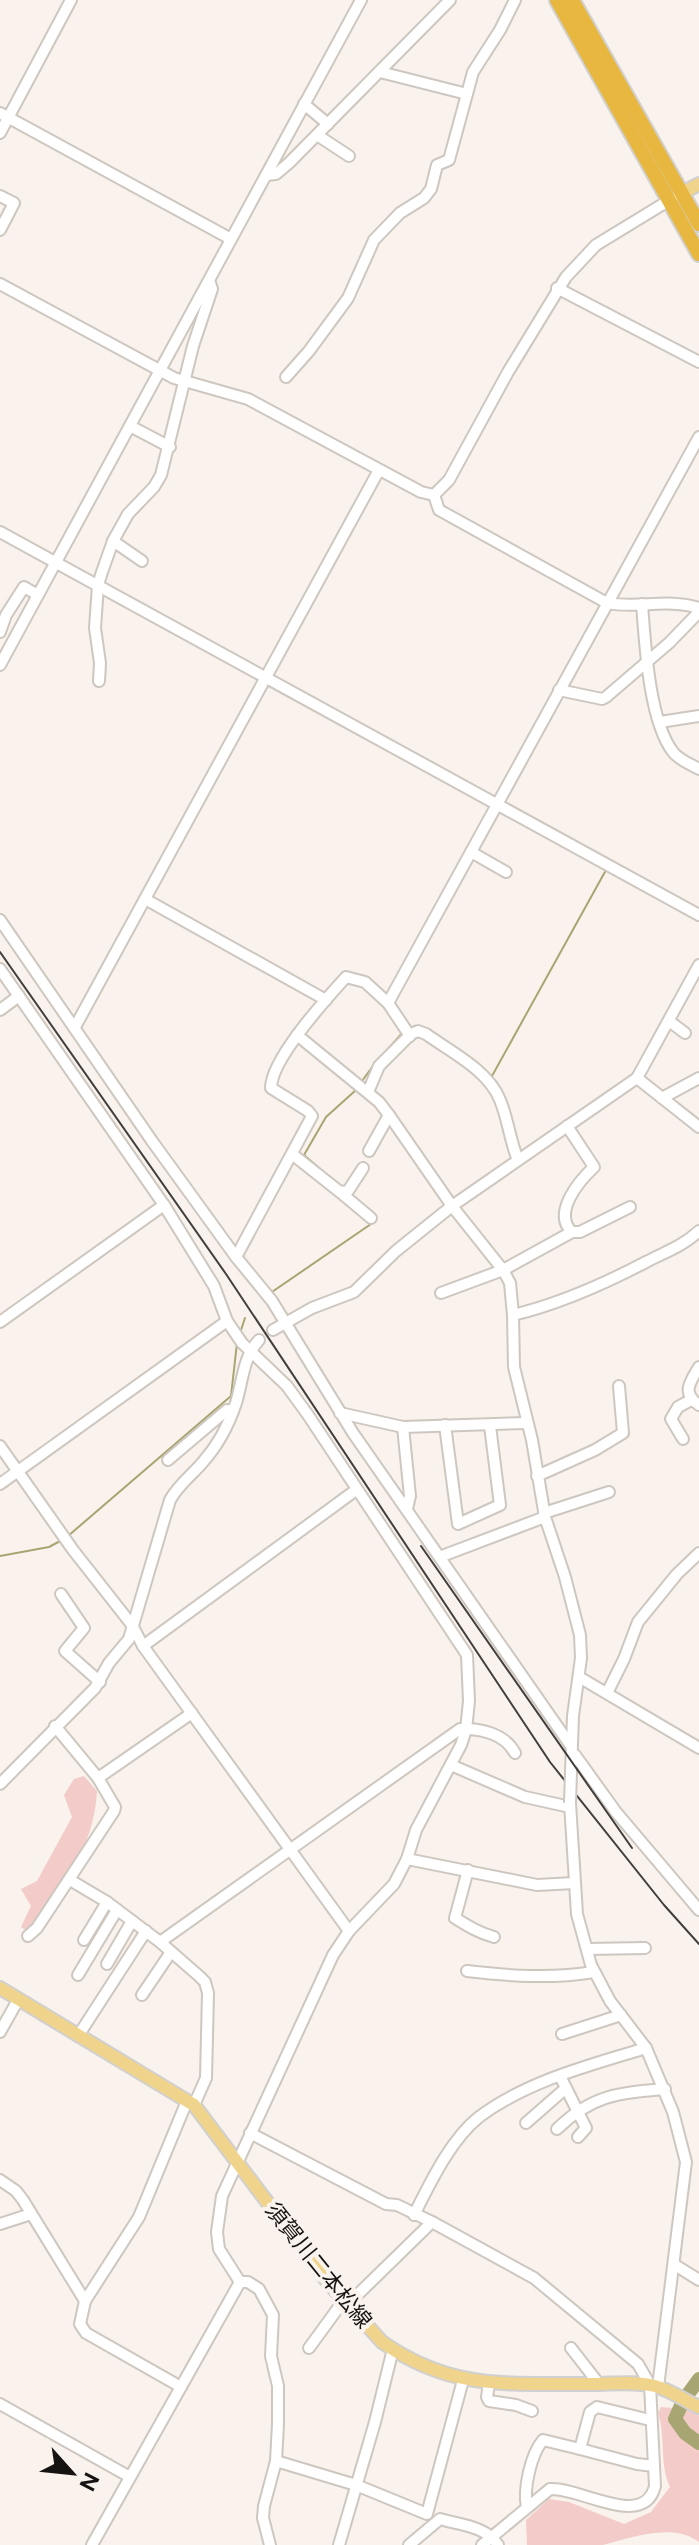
<svg xmlns="http://www.w3.org/2000/svg" width="699" height="2545" viewBox="0 0 699 2545" font-family="Figtree,'Noto Sans JP',sans-serif">
<rect width="100%" height="100%" fill="#faf2ec"/>
<g fill="#f3cbc8">
<path d="M84 1776 97 1791C94 1849 62 1886 30 1933L21 1927 31 1906 21 1889 37 1881 72 1817 64 1795 74 1779Z"/>
<path d="M661 2407 695 2410 699 2416V2542C673 2522 630 2538 603 2545 589 2545 544 2545 527 2545L526 2520 549 2499 569 2502 624 2524 651 2512 670 2487C659 2463 666 2437 658 2413Z"/>
</g>
<g fill="none" stroke-linecap="round" stroke-linejoin="round">
<g stroke="#a7a572" stroke-width="2">
<polyline points="486,1073 492,1076 606,870"/>
<polyline points="362,1081 373,1066 404,1031"/>
<polyline points="341,1187 304,1155 326,1117 356,1090"/>
<polyline points="269,1294 371,1224 377,1218 374,1214"/>
<polyline points="240,1333 245,1318"/>
<polyline points="68,1536 231,1396 237,1343"/>
<polyline points="0,1556 49,1547 62,1540"/>
</g>
<polyline stroke="#a7a572" stroke-width="14" points="699,2379 683,2401 675,2419 685,2433 699,2443"/>
<defs>
<g id="minor">
<polyline points="380,72 467,94"/>
<polyline points="304,104 328,124"/>
<polyline points="0,113 231,239"/>
<polyline points="0,133 71,0"/>
<polyline points="317,135 349,156"/>
<polyline points="266,175 276,174 289,163 450,0"/>
<polyline points="0,196 14,203 0,230"/>
<polyline points="0,284 174,378 248,399 421,492 434,495 449,480 508,372 566,277 596,245 673,198"/>
<polyline points="557,288 699,362"/>
<polyline points="286,377 309,351 348,298 374,240 400,213 424,198 431,189 437,165 449,160 473,72 500,30 515,0"/>
<polyline points="130,426 170,447"/>
<path d="M434 495 439 510 607 603C638 609 667 598 699 608"/>
<polyline points="0,532 699,915"/>
<polyline points="113,541 142,561"/>
<path d="M642 604C645 643 649 721 673 752 679 760 690 764 699 769"/>
<polyline points="0,632 6,615 24,587 38,595"/>
<polyline points="0,665 361,0"/>
<polyline points="99,681 100,663 95,628 98,585 102,572 113,541 128,514 154,487 161,475 193,346 212,289 210,283"/>
<polyline points="559,690 602,699 606,697 669,643 699,612"/>
<polyline points="660,722 699,716"/>
<polyline points="471,852 506,872"/>
<polyline points="145,899 326,1000"/>
<polyline points="0,920 152,1141 236,1257 272,1301 353,1433 571,1746"/>
<polyline points="0,969 164,1205 214,1286 227,1321 242,1343 287,1386 308,1415 467,1655 469,1701 466,1730 461,1745 416,1830 407,1859 394,1884 349,1931 333,1955 222,2196 217,2232 219,2249 240,2282 248,2282 259,2289 273,2315 271,2356 278,2386 278,2424 276,2461 264,2506 263,2518 270,2545"/>
<polyline points="388,1003 410,1036"/>
<polyline points="0,1010 19,996"/>
<polyline points="669,1021 685,1033"/>
<polyline points="75,1027 379,470"/>
<polyline points="297,1035 379,1102 389,1115 452,1206 503,1270 510,1283 513,1315"/>
<polyline points="637,1078 699,1127"/>
<path d="M368 1092 379 1066 411 1034 418 1031 426 1034C451 1052 488 1070 500 1100 508 1119 510 1141 518 1160"/>
<polyline points="662,1098 699,1078"/>
<path d="M567 1126 594 1167C579 1181 552 1213 572 1232H580L630 1207"/>
<polyline points="369,1151 389,1115"/>
<polyline points="292,1154 340,1192 348,1191 363,1168"/>
<polyline points="340,1192 371,1218"/>
<path d="M236 1257 312 1116 308 1111 271 1088C271 1059 326 999 346 977L365 982 388 1003 699 437"/>
<polyline points="441,1293 503,1270 572,1232"/>
<polyline points="0,1322 164,1205"/>
<polyline points="273,1330 312,1308 354,1292 396,1251 452,1206 637,1078 699,965"/>
<path d="M699 1367C690 1382 681 1393 699 1405"/>
<polyline points="340,1413 403,1427 527,1423"/>
<polyline points="445,1425 458,1524 500,1505 490,1426"/>
<polyline points="403,1427 410,1496 407,1509"/>
<polyline points="683,1439 671,1419 678,1407 691,1400"/>
<polyline points="0,1446 73,1550 132,1625 143,1646 349,1931"/>
<polyline points="168,1460 227,1410 233,1411"/>
<polyline points="537,1476 595,1450 623,1433 619,1386"/>
<polyline points="0,1484 227,1321"/>
<polyline points="544,1513 609,1492"/>
<polyline points="442,1556 545,1517"/>
<polyline points="61,1594 84,1628 65,1651 100,1682"/>
<polyline points="143,1646 356,1490"/>
<polyline points="579,1677 699,1748"/>
<polyline points="607,1693 624,1659 638,1622 677,1574 699,1553"/>
<polyline points="55,1726 98,1778 192,1713"/>
<polyline points="575,1755 616,1812 699,1910"/>
<polyline points="451,1765 525,1797 570,1807"/>
<path d="M571 1772 573 1716 581 1658 580 1635 565 1577 545 1517 532 1440 514 1367 513 1315C559 1304 604 1284 646 1262 665 1252 683 1246 699 1231"/>
<path d="M0 1784 95 1688 109 1663 129 1639 170 1500C179 1484 192 1475 203 1462 218 1445 229 1424 236 1403 243 1380 243 1357 259 1340"/>
<polyline points="570,1803 577,1914 591,1965 610,2001 646,2048 673,2112 686,2162 658,2387"/>
<polyline points="407,1859 537,1885 574,1883"/>
<path d="M468 1870 455 1918C468 1926 479 1933 494 1937"/>
<polyline points="70,1880 107,1902 160,1942"/>
<polyline points="28,1936 37,1928 114,1811 115,1807 98,1778"/>
<polyline points="84,1940 107,1902"/>
<polyline points="587,1949 645,1948"/>
<polyline points="107,1964 132,1921"/>
<path d="M467 1971C510 1976 551 1979 594 1972"/>
<polyline points="78,1975 117,1910"/>
<polyline points="142,1995 171,1952"/>
<polyline points="0,2032 18,2000"/>
<polyline points="562,2034 621,2015"/>
<polyline points="78,2036 146,1931"/>
<polyline points="560,2076 586,2128 578,2137"/>
<path d="M194 2105 206 2078 208 1993 205 1982 199 1976 160 1942 460 1729C481 1728 505 1734 515 1753"/>
<polyline points="526,2123 566,2088"/>
<path d="M557 2129C592 2095 618 2093 665 2089"/>
<path d="M250 2133 386 2204 397 2205 432 2222 534 2278 638 2364 650 2385 655 2486C644 2530 580 2487 550 2489L482 2545"/>
<polyline points="0,2180 16,2191 23,2200 85,2301"/>
<path d="M414 2215C430 2183 451 2139 479 2117 527 2081 590 2065 646 2048"/>
<polyline points="0,2224 31,2214"/>
<polyline points="675,2265 699,2280"/>
<polyline points="348,2304 432,2222"/>
<polyline points="309,2348 344,2300"/>
<polyline points="571,2348 599,2384"/>
<polyline points="489,2383 487,2397 489,2401 516,2405 532,2411"/>
<polyline points="181,2387 86,2333 80,2324 85,2301 139,2217 187,2101"/>
<polyline points="0,2404 130,2477"/>
<polyline points="580,2449 637,2464 654,2466"/>
<polyline points="276,2461 356,2485 427,2514 463,2380"/>
<path d="M527 2507C523 2489 531 2454 543 2440L580 2449 590 2412 597 2407 650 2420"/>
<polyline points="92,2545 240,2282"/>
<polyline points="339,2545 375,2422 393,2349"/>
<path d="M409 2545 440 2519C460 2525 486 2526 498 2545"/>
</g>
<g id="major">
<polyline points="682,193 699,184"/>
<path d="M0 1988 194 2105 326 2280 382 2342C453 2392 512 2383 593 2384 613 2384 635 2381 655 2386 670 2390 684 2400 699 2407"/>
</g>
<g id="highway">
<polyline points="557,0 699,254"/>
<polyline points="572,0 699,224"/>
</g>
</defs>
<use href="#minor" stroke="#cec7c0" stroke-width="14"/>
<use href="#major" stroke="#d0d0d0" stroke-width="16"/>
<use href="#highway" stroke="#d0d0d0" stroke-width="18"/>
<use href="#minor" stroke="#fff" stroke-width="10"/>
<use href="#major" stroke="#f1d48c" stroke-width="12"/>
<use href="#highway" stroke="#e8b73f" stroke-width="14"/>
<g stroke="#423e3c" stroke-width="2">
<polyline points="0,952 226,1274 550,1762 664,1905 699,1944"/>
<polyline points="421,1546 632,1848"/>
</g>
<defs>
<polyline id="minor-bridge" points="570,1803 571,1772"/>
</defs>
<use href="#minor-bridge" stroke="#cec7c0" stroke-width="14" stroke-linecap="butt"/>
<use href="#minor-bridge" stroke="#fff" stroke-width="10"/>
</g>
<g text-anchor="middle" stroke-width="8" stroke-linejoin="round" paint-order="stroke">
<g font-size="22" fill="#161412" stroke="#faf2ec">
<text transform="translate(319 2265) rotate(51)" y="8">須賀川二本松線</text>
</g>
</g>
<g transform="translate(72 2473) rotate(117)" stroke="#faf2ec" stroke-width="6" paint-order="stroke">
<path d="M0-6L14 30L0 20L-14 30Z" fill="#161412"/>
<text y="-12" font-size="22" font-weight="bold" text-anchor="middle" fill="#161412">N</text>
</g>
</svg>
